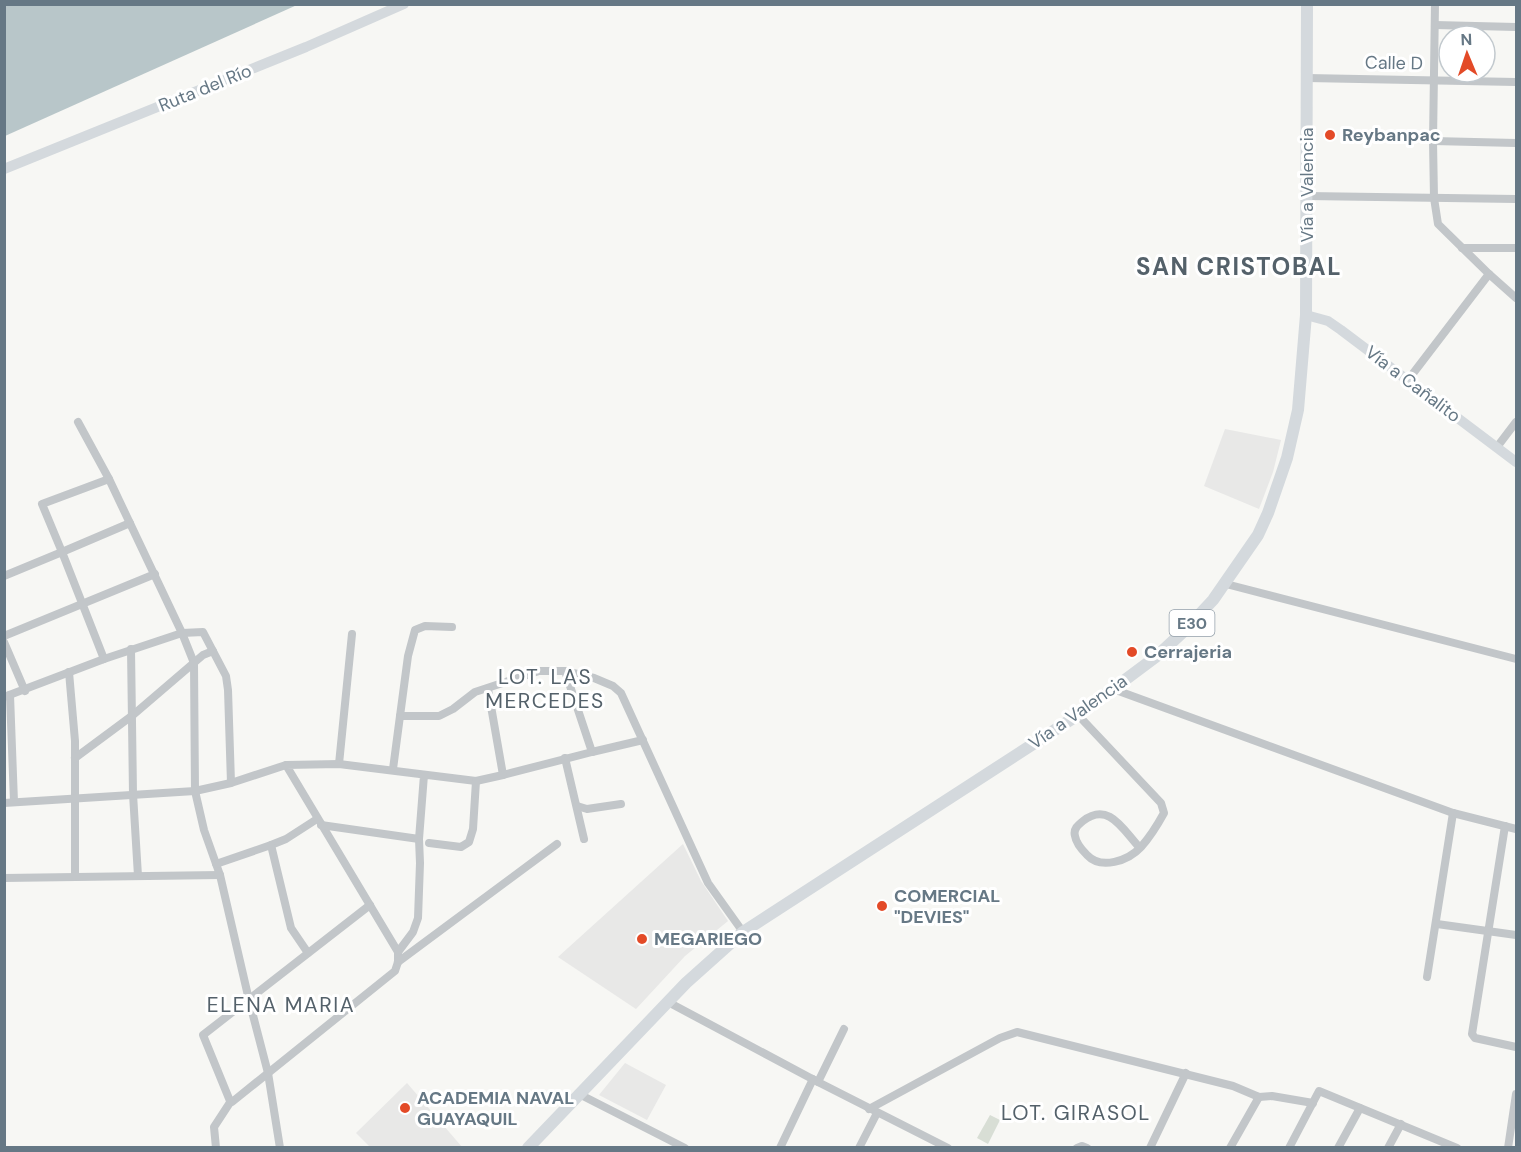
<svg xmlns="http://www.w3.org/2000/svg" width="1521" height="1152" viewBox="0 0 1521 1152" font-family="'DM Sans',sans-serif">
<rect width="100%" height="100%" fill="#f7f7f4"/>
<g fill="#e8e8e7">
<polygon points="1225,429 1281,440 1273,472 1259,509 1204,486"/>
<polygon points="683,844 701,881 728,921 685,956 636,1009 558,957"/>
<polygon points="625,1063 666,1085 647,1120 599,1095"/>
<polygon points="407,1083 462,1147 370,1147 356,1133"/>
</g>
<polygon fill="#d8ded5" points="990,1115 1000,1120 988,1144 977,1138"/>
<polygon fill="#b8c6c9" points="5,4 297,4 297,5 5,136"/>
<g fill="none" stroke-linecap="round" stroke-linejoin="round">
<g stroke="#c2c6c9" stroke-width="8">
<polyline points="1435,4 1433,141 1434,198 1438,224 1489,274 1516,298"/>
<polyline points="1435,25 1516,27"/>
<polyline points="1307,78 1516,82"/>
<polyline points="1433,141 1516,143"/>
<polyline points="1307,196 1516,199"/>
<polyline points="1462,248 1516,248"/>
<polyline points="1408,380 1489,274"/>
<polyline points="78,422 109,479 182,633 203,632 226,676 228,690 231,783"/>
<polyline points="1497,447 1516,422"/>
<polyline points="109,479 42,504 62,552 130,523"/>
<polyline points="4,576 62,552 104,659"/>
<polyline points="1226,584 1516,659"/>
<polyline points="452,627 425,626 415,630 408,656 400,716 439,716 453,709 475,692 539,671 565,671 594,678 613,686 621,693 708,883 743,932"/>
<polyline points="4,636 155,574"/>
<polyline points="4,642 25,691"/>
<polyline points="131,649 133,794 138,876"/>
<polyline points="565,671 592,752 643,740"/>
<polyline points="69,672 75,741 75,877"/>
<polyline points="488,689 503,775 592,752"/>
<polyline points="1113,689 1453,813 1516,829"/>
<polyline points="10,695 14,802"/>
<polyline points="4,697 104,659 182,633 194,663 195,791 204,830 220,875 249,1000 268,1073 280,1148"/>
<path d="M1078 715 1161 803 1164 813C1158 824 1149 838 1141 847 1128 861 1101 870 1087 855 1082 850 1076 843 1075 836 1073 829 1078 825 1083 821 1109 801 1123 830 1140 848"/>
<polyline points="75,758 133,715 203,655 213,651"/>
<polyline points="565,758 584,839"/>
<polyline points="339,764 352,634"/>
<polyline points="393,769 400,716"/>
<polyline points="424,775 419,839 420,863 418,918 413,932 398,952 286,765 339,764 476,781 503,775"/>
<polyline points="4,803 195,791 231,783 286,765"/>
<polyline points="577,806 587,809 621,804"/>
<polyline points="321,825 419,839"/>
<polyline points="1505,826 1472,1034 1475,1038 1516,1047"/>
<polyline points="429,843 461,847 469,842 473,829 476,781"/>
<polyline points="271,845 286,839 317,819"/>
<polyline points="216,864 271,845 291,928 308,953"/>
<polyline points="4,878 220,875"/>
<polyline points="370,905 203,1035 230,1101 232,1102 395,971 398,962 398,952"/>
<polyline points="1437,924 1516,935"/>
<polyline points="398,962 557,844"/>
<polyline points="1427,977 1453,813"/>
<polyline points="668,1002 818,1082 844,1029"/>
<polyline points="818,1082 948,1148"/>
<polyline points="579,1094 685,1148"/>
<polyline points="869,1109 1000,1038 1017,1032 1233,1086 1259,1097 1272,1096 1313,1103"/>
<polyline points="216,1148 214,1127 231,1101"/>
<polyline points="780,1148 813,1079"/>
<polyline points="859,1148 877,1113"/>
<polyline points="1077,1148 1082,1146 1087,1148"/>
<polyline points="1150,1148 1186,1073"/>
<polyline points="1230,1148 1259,1097"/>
<polyline points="1289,1148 1319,1091 1457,1148"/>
<polyline points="1338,1148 1360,1108"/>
<polyline points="1388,1148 1401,1124"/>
<polyline points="1508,1148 1516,1094"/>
</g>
<g stroke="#d4d9dd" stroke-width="10">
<polyline points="4,169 306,47 404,4"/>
<polyline points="1306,315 1328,321 1341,330 1516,462"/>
</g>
<polyline stroke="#d4d9dd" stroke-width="12" points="528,1148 686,983 743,932 1078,715 1157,656 1185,630 1213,600 1258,535 1268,513 1287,458 1298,410 1306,315 1307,4"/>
</g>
<g fill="#e34a27" stroke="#fff" stroke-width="2">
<circle cx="1330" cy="135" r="6"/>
<circle cx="1132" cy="652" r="6"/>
<circle cx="882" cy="906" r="6"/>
<circle cx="642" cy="939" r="6"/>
<circle cx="405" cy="1108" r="6"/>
</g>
<g text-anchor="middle" stroke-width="6" stroke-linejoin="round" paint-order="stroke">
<rect fill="#fff" stroke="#94a0aa" stroke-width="1.5" x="1169.5" y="610" width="45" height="26" rx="4.5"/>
<g font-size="16" font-weight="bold" fill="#667885">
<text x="1192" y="629">E30</text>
</g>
<g font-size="18" fill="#667885" stroke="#fff">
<text transform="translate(1394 63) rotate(1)" y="6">Calle D</text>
<text transform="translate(205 88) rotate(-22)" y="6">Ruta del Río</text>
<text transform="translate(1307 185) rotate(-90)" y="6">Vía a Valencia</text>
<text transform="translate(1413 384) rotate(37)" y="6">Vía a Cañalito</text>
<text transform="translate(1078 712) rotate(-35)" y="6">Vía a Valencia</text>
</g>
<g font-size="18" font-weight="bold" fill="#667885" stroke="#fff" text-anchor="start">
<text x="1342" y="141">Reybanpac</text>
<text x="1144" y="658">Cerrajeria</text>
<text x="894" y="902">COMERCIAL<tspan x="894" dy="21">"DEVIES"</tspan></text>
<text x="654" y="945">MEGARIEGO</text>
<text x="417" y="1104">ACADEMIA NAVAL<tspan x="417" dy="21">GUAYAQUIL</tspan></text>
</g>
<g font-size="21" letter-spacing="1.5" fill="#54616a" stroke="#fff">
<text x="545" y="684">LOT. LAS<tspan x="545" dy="24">MERCEDES</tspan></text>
<text x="281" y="1012">ELENA MARIA</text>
<text x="1076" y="1120">LOT. GIRASOL</text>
</g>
<g font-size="24" font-weight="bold" letter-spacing="1.5" fill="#54616a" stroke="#fff">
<text x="1239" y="275">SAN CRISTOBAL</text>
</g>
</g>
<rect width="1521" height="1152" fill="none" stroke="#667885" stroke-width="12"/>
<g transform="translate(1467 54) rotate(358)"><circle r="28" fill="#ffffff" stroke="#c2c9ce" stroke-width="1.5"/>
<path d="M0-4.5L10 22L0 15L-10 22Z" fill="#e34a27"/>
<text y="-9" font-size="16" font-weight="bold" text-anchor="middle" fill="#667885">N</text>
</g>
</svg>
